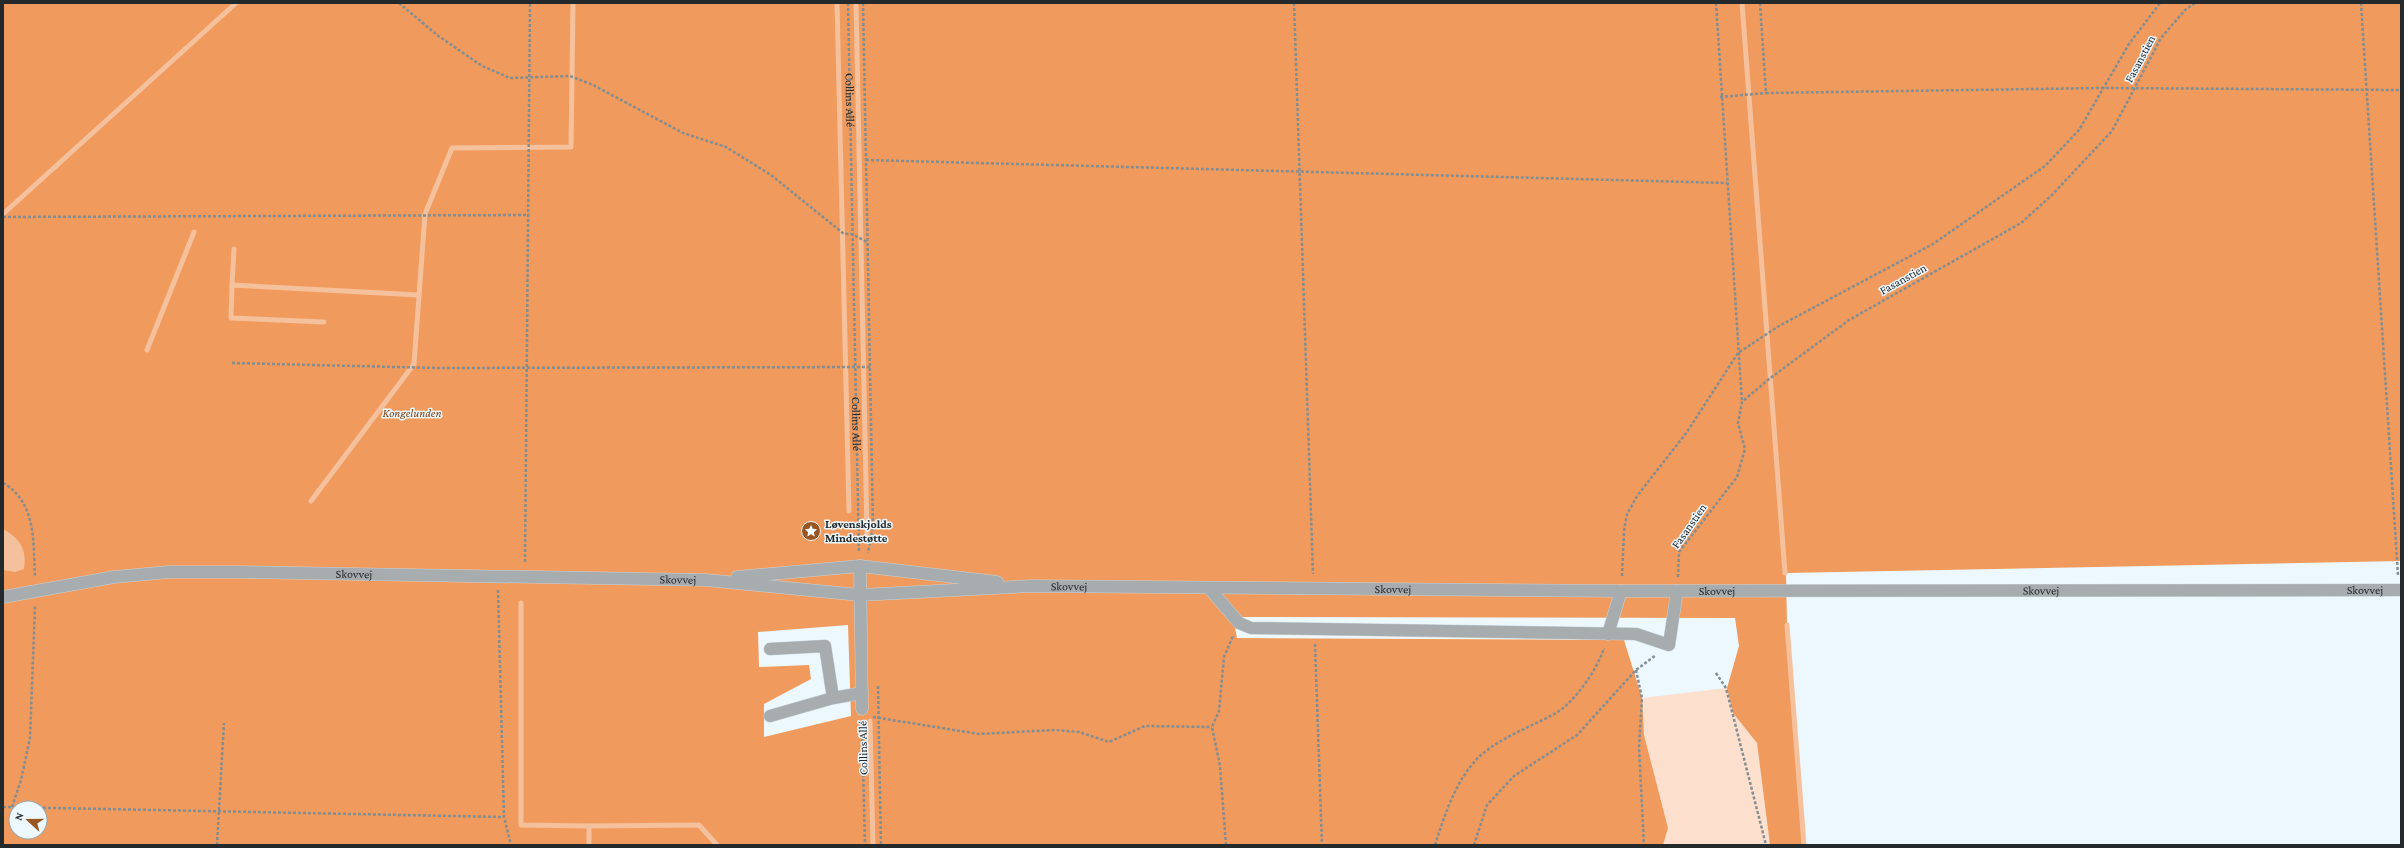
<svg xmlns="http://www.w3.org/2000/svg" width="2404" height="848" viewBox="0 0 2404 848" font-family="'Crimson Pro',serif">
<rect width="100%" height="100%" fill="#ecf8fe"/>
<polygon fill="#fcdfcc" points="1727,688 1733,713 1757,743 1770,845 1663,845 1668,828 1644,735 1642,698"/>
<path fill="#f09a5d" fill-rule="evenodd" d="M3 3H2401V561L1786 573 1787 625 1804 845H1770L1757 743 1733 713 1727 688 1739 646 1735 618 1233 617 1237 638 1624 640 1642 698 1644 735 1668 828 1663 845H3ZM848 625 851 716 764 737V704L811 679 809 665 759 667 758 632ZM16 808H40V832H16Z"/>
<path fill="#f5c09c" d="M3 529C20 538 27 550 24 569L15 572 3 570Z"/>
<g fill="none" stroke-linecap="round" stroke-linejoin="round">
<g stroke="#f5c09c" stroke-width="5">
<polyline points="837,3 849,511"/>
<polyline points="856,3 867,534"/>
<polyline points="1742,3 1785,573"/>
<polyline points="3,214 236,3"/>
<polyline points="232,285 234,249"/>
<polyline points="324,322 231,318 232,285 419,295"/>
<polyline points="147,350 194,232"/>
<polyline points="311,501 414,364 425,214 452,148 571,147 573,3"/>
<polyline points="521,603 521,825 589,826 589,845"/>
<polyline points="1787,625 1804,845"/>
<polyline points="870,721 873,845"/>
<polyline points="589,826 699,825 717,845"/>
</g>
<defs>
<g id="minor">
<polyline points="860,566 862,709"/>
<polyline points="737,577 860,566 997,582"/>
<polyline points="1209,588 1239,623 1251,628 1636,634 1669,645 1677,591"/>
<path id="s2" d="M3 597 114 577 169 572H237L706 580 860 595 1032 586 1621 591 2401 590"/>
<polyline points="1608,634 1621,591"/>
<polyline points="770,649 825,646 833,698 862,693"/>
<polyline points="770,716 833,698"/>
</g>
</defs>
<use href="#minor" stroke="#c8d3d8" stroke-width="13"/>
<g stroke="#848d90" stroke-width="2.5" stroke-dasharray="3 2" stroke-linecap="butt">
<polyline points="399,3 437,35 482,66 510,78 570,76 593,85 683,133 726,147 771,175 844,234 852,234 867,242"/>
<path id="s1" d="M848 3 859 552"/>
<polyline points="863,3 873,526 868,553"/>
<polyline points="1294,3 1313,574"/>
<polyline points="1716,3 1742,402"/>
<polyline points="1760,3 1766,93 2104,88 2401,90"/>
<polyline points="2361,3 2398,575"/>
<polyline points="1720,97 1766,93"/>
<polyline points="866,160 1727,183"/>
<polyline points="3,217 529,215"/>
<polyline points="232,363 438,368 870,367"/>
<path d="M3 483C37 502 33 544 35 577"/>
<polyline points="525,562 530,3"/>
<polyline points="1622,576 1624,531 1627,514 1637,496 1687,432 1738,353 1779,326 1933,244 2045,166 2079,130 2129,44 2160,3"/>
<polyline points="1678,577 1679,552 1737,477 1745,449 1738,423 1742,402 1769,379 1849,320 2021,223 2052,195 2112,131 2161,38 2185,10 2195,3"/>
<polyline points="498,590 504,817 511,845"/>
<polyline points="1315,644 1322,845"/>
<polyline points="1636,670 1642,698 1639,748 1644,845"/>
<polyline points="1716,673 1726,688 1766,845"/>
<polyline points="878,686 881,845"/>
<polyline points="873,717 979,734 1055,730 1079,732 1109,742 1145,726 1212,727"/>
<polyline points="862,724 865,845"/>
<polyline points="3,807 504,817"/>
<polyline points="12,807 21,780 30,738 35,606"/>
<polyline points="217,845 224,723"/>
<polyline points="1226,845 1220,766 1212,727 1219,711 1224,657 1233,636"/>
<path d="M1435 845C1445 814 1456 779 1480 756 1501 737 1531 727 1556 713 1575 702 1598 668 1604 648"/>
<polyline points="1474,845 1487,805 1514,776 1577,735 1636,670 1656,655"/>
</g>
<use href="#minor" stroke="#a7acae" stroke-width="12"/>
</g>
<defs>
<symbol id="sight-disc" viewBox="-11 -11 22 22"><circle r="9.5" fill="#975622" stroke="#ecf8fe"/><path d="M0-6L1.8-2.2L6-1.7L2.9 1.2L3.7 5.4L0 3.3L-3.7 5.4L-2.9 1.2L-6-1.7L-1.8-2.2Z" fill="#fff"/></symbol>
</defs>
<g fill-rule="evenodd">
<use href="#sight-disc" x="800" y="520" width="22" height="22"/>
</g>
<g text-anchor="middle" stroke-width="3" stroke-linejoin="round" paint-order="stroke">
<g font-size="12" fill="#24292b" stroke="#ecf8fe">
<text transform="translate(2140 59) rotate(-62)" y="4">Fasanstien</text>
<text dy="4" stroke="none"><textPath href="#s1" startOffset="97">Collins Allé</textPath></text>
<text transform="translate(1903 279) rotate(-29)" y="4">Fasanstien</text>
<text dy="4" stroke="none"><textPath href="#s1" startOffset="421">Collins Allé</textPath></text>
<text transform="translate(1689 526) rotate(-55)" y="4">Fasanstien</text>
<text dy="4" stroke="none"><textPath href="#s2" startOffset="353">Skovvej</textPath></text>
<text dy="4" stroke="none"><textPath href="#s2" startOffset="677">Skovvej</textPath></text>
<text dy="4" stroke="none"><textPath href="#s2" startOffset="1069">Skovvej</textPath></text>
<text dy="4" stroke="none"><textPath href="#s2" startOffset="1393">Skovvej</textPath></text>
<text dy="4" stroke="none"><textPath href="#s2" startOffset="2041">Skovvej</textPath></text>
<text dy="4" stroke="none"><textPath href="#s2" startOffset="2365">Skovvej</textPath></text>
<text dy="4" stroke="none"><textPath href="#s2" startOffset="1717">Skovvej</textPath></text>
<text transform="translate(863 748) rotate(-91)" y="4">Collins Allé</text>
</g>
<g font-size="12" font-style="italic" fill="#7a4216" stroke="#ecf8fe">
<text x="412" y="417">Kongelunden</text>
</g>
<g font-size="12" font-weight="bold" fill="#24292b" stroke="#ecf8fe" text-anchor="start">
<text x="825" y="528">Løvenskjolds<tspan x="825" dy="14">Mindestøtte</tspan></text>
</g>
</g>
<rect width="2404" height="848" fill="none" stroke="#24292b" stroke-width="8"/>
<g transform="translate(28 820) rotate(291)"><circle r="19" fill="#ecf8fe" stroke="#9ca5aa"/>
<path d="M0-3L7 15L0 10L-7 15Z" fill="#975622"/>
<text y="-6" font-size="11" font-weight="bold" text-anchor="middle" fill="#24292b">N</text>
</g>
</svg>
